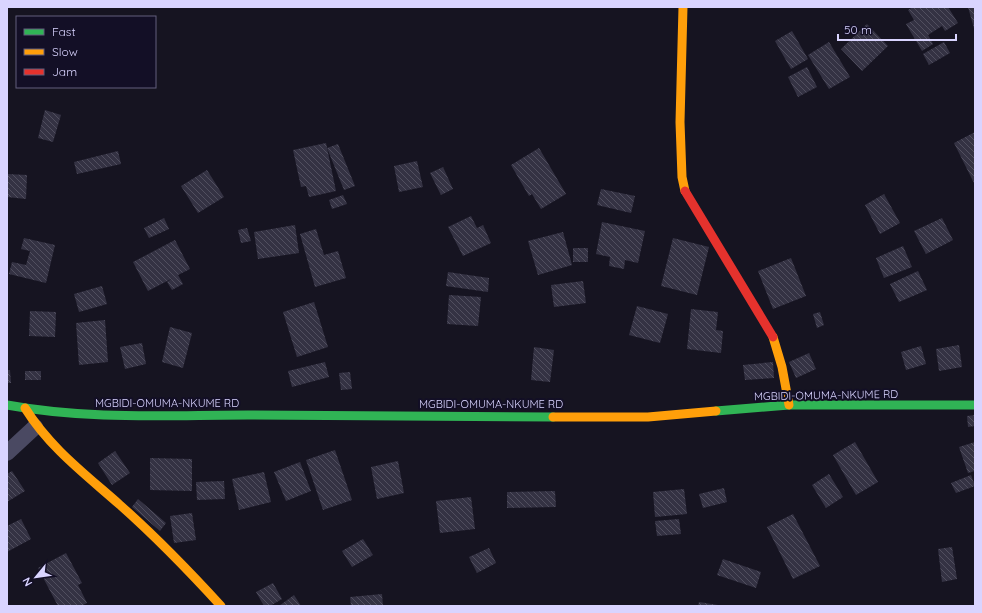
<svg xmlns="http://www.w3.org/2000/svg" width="982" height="613" viewBox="0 0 982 613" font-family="Quicksand,sans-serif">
<defs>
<pattern id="building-back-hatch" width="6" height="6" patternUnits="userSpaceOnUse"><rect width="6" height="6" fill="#343243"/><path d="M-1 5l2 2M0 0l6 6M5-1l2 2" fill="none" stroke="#514f5f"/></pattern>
</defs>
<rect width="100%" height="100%" fill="#161421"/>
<g fill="url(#building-back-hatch)">
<polygon points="913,7 948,7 958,23 945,31 942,26 928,35 933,44 922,51 906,24 914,20 908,10"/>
<polygon points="968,7 975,7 975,32"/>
<polygon points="867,24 888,46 862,71 841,49"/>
<polygon points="792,31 808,59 791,69 775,41"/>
<polygon points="829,42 850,77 829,89 808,55"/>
<polygon points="944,42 950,53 929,65 923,54"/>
<polygon points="807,67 817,87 798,97 788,77"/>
<polygon points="45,110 61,115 53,142 38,138"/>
<polygon points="975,132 975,185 954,143"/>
<polygon points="326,143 336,191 309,197 306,186 301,187 293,150"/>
<polygon points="338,144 355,186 344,190 327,148"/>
<polygon points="539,148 566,194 541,209 532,194 529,196 511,165"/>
<polygon points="118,151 121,164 77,174 74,162"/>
<polygon points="417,161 423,187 399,192 394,166"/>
<polygon points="443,167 453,189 441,195 430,173"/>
<polygon points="207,170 224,197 198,213 181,186"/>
<polygon points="7,174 27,175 26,199 7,197"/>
<polygon points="601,189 635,196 631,213 597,205"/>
<polygon points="884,194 900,223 880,234 865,205"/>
<polygon points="343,195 347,204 332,209 329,200"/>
<polygon points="471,216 477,228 483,225 491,243 463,256 448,227"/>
<polygon points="164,218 169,229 149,238 144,228"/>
<polygon points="942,218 953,240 926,254 914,231"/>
<polygon points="602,222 645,231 638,263 625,260 624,269 609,266 610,257 596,254"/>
<polygon points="295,225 299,253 258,259 254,232"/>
<polygon points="247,228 251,241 241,243 238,230"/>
<polygon points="316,229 324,255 338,251 346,278 315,287 300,234"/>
<polygon points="563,232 572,265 538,275 528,241"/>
<polygon points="24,238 55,245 46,283 9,274 12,262 26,265 30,251 21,249"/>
<polygon points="673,238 709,247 697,295 661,286"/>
<polygon points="175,240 190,269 178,275 183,284 172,290 167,282 173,278 148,291 133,262"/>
<polygon points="903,246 912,267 884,278 876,258"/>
<rect x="573" y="248" width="15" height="14"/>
<polygon points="791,258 806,296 773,309 758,271"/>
<polygon points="918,271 927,290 899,302 890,284"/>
<polygon points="448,272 489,278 488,292 446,286"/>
<polygon points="583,281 586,303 554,307 551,285"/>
<polygon points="102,286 107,304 79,312 74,294"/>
<polygon points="449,295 481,297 478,326 447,324"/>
<polygon points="314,302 328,347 297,357 283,312"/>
<polygon points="637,306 668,314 660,343 629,335"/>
<polygon points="691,309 718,312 716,330 723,331 721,353 687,349"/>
<polygon points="30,311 56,312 55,337 29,336"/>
<polygon points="820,312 824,325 817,328 813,314"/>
<polygon points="105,320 108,362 79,365 76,323"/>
<polygon points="170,327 192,333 183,368 162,362"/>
<polygon points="142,343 146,364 125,369 120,347"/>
<polygon points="959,345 962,367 939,371 936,349"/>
<polygon points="921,346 926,364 906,370 901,352"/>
<polygon points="534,347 554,350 550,382 531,380"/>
<polygon points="809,353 816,369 796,378 789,362"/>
<polygon points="325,362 329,377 292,387 288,371"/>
<polygon points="773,362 774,378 745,380 743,365"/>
<polygon points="7,370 10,370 11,383 7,383"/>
<rect x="25" y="371" width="16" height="9"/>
<polygon points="350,372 352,389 341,390 339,373"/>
<polygon points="975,415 975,426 968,427 967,416"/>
<polygon points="855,442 878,482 856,495 833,455"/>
<polygon points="975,442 975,471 968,473 959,447"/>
<polygon points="335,450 352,500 323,510 306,460"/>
<polygon points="115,451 130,473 112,485 98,463"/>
<polygon points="150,458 192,459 192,491 150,490"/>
<polygon points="398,461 404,493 377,499 371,467"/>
<polygon points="300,462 311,491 286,501 274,472"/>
<polygon points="12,471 25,491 7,502 7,474"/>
<polygon points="264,472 271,502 239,510 232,479"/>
<polygon points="829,474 843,497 826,508 812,485"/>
<polygon points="971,475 975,486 956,493 951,483"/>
<polygon points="224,481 225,499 197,500 196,482"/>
<polygon points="724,488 727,502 703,508 699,494"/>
<polygon points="684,489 687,514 655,517 653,492"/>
<polygon points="555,491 556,507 507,508 507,492"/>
<polygon points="471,497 475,529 440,533 436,501"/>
<polygon points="138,499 166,523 160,531 132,507"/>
<polygon points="192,513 196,540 174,543 170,516"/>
<polygon points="793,514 820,566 793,579 767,527"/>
<polygon points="21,519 31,539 7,552 7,526"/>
<polygon points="679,519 681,534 657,536 655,521"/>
<polygon points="363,539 373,555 352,567 342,551"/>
<polygon points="952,547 957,579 942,582 938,549"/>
<polygon points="489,548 496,563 477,573 469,557"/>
<polygon points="66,553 82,583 78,585 87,603 81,606 58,606 38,568"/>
<polygon points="723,559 761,572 756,588 717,575"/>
<polygon points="273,583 282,599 270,606 264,606 256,592"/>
<polygon points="382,594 383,606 351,606 350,597"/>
<polygon points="294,595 301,606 279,606"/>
<polygon points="699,602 718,605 718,606 698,606"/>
</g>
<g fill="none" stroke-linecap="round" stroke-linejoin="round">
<polyline stroke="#4a4962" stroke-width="16" points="7,453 35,427"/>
<g stroke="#30b455" stroke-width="9">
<path d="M7 405C89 420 166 415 248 415 350 415 452 416 553 417"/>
<polyline points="716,411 789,405 975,405"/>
</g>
<g stroke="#ff9f0a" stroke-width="9">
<polyline points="683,7 680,122 682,177 685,191"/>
<polyline points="773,337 782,367 789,405"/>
<path d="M25 408C50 448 85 474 120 505 156 537 189 571 221 606"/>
<polyline points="553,417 648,417 716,411"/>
</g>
<polyline stroke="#e5322d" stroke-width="9" points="685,191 773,337"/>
</g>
<g text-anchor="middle" stroke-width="4" stroke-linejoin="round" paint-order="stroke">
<g font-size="11" fill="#d9d4ff" stroke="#130f26">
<text transform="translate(826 395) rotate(-1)" y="4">MGBIDI-OMUMA-NKUME RD</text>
<text x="167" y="407">MGBIDI-OMUMA-NKUME RD</text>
<text x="491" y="408">MGBIDI-OMUMA-NKUME RD</text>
</g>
</g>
<rect width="982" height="613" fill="none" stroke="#d9d4ff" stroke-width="16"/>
<rect x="16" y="16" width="140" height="72" fill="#130f26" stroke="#625e7d"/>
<rect x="24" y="29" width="20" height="6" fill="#30b455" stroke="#625e7d"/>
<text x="52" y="36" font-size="12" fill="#d9d4ff">Fast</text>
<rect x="24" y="49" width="20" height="6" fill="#ff9f0a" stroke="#625e7d"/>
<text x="52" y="56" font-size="12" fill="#d9d4ff">Slow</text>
<rect x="24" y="69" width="20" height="6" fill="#e5322d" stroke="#625e7d"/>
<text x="52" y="76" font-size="12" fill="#d9d4ff">Jam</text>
<g transform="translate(36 577) rotate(241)" stroke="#130f26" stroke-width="3" paint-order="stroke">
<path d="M0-3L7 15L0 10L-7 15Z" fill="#d9d4ff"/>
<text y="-6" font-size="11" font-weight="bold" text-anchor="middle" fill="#d9d4ff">N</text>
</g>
<path d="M838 34v6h118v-6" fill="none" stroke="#d9d4ff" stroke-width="2"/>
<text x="844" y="34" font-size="12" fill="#d9d4ff" stroke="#130f26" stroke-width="3" paint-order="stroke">50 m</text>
</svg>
